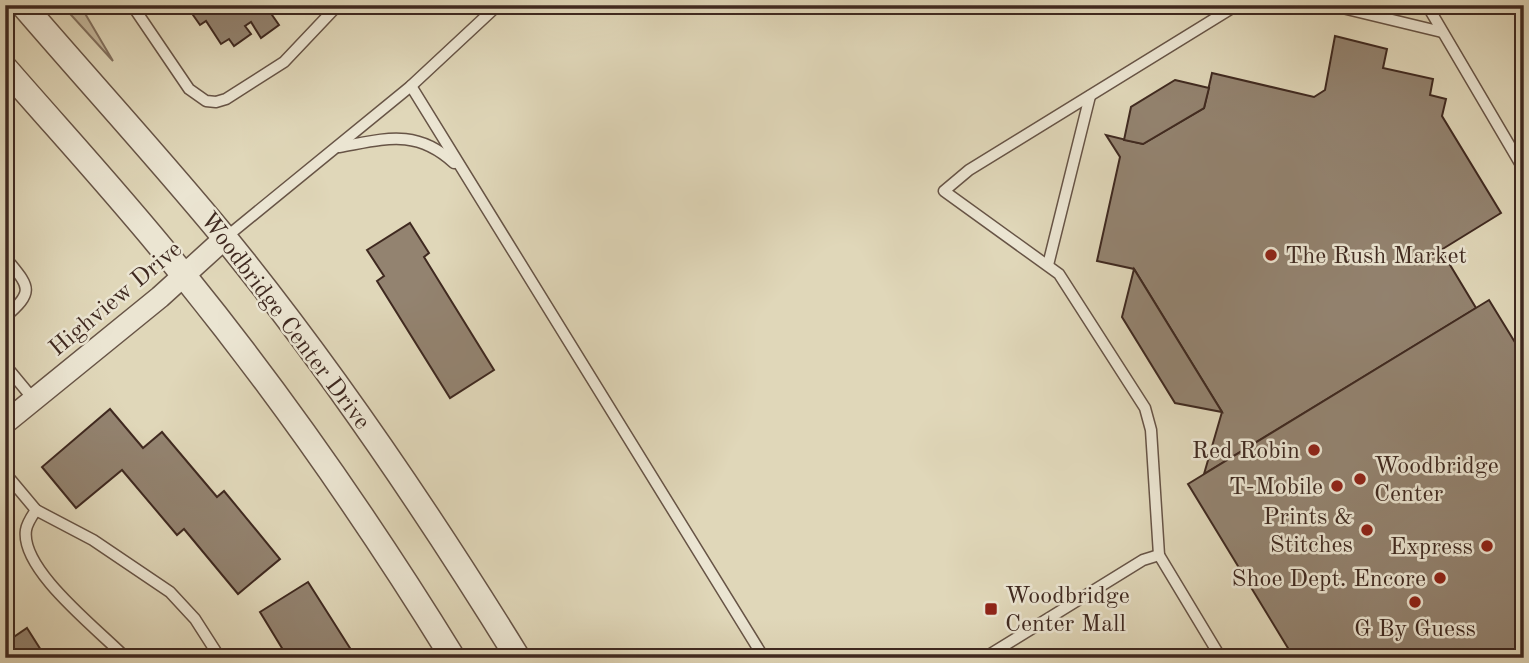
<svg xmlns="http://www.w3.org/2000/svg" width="1529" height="663" viewBox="0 0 1529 663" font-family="'Old Standard TT',serif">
<rect width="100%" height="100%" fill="#e0d7b9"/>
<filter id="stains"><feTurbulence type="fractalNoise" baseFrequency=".00286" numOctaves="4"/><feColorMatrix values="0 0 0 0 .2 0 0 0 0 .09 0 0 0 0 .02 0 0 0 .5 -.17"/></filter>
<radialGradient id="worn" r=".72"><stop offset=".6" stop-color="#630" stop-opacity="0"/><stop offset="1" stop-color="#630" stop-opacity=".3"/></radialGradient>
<polygon fill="#c5b99f" stroke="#827160" stroke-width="2" points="62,5 80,5 113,61"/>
<g fill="#938370" stroke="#3f2920" stroke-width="2">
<polygon points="186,5 280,5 270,12 279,25 261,38 251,22 245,26 251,34 234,46 229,39 221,44 206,21 200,25"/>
<polygon points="1335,36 1387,49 1383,68 1433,79 1430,95 1446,99 1442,116 1501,213 1441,250 1476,308 1204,474 1222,412 1134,269 1097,261 1120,157 1106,135 1143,144 1204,108 1212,73 1314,97 1325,90"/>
<polygon points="1175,80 1209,88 1204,108 1143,144 1124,140 1131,107"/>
<polygon points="410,223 429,253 424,257 494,370 450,398 377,281 384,276 367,250"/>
<polygon points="1134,269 1222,412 1175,403 1122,317"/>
<polygon points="1489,300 1524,357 1524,658 1294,658 1188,484"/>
<polygon points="110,409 143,448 162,432 217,497 224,491 280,559 238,594 184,529 177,535 122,470 76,508 42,467"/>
<polygon points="308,582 355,656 288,658 260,612"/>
<polygon points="27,628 46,658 5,658 5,643"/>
</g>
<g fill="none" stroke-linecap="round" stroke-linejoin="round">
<defs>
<g id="service">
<polyline points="132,5 189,89 206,101 216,102 226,99 284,62 338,5"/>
<polyline points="1330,5 1442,32"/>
<polyline points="1427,5 1524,170"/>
<polyline points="411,86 764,658"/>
<path d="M339 147C385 139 416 128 454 163"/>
<polyline points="225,238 411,86 498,5"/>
<path d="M5 257C28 286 37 290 5 317"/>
<polyline points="1048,265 1090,96"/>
<polyline points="5,365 34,400"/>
<polyline points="5,473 36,510 93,540 170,592 195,619 220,658"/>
<path d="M36 510C32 516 27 523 26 530 20 570 99 630 126 658"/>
<polyline points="984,658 1143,560 1159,555"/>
<polyline points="1221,658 1159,555 1151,430 1145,408 1059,274 944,191 969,170 1237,5"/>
</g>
<polyline id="minor" points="5,423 160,297 225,238"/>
<g id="tertiary">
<path d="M23 5C90 83 159 158 224 237 332 370 428 512 518 658"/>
<path d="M5 68C66 138 128 205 185 277 283 398 371 525 453 658"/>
</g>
</defs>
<use href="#service" stroke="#675446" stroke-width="13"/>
<use href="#minor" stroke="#675446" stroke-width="24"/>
<use href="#tertiary" stroke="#675446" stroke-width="27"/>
<use href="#service" stroke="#ebe5d2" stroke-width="10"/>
<use href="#minor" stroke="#ebe5d2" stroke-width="21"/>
<use href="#tertiary" stroke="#ebe5d2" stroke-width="24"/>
</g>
<g fill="#8f2418" stroke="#ebe5d2" stroke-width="2.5">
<circle cx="1271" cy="255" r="7"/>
<circle cx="1314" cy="450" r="7"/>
<circle cx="1360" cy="479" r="7"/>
<circle cx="1337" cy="486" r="7"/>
<circle cx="1367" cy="530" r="7"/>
<circle cx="1487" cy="546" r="7"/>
<circle cx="1440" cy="578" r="7"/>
<circle cx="1415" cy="602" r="7"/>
<rect x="984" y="602" width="14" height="14" rx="3.5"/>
</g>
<g text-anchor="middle" stroke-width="5" stroke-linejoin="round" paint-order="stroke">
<g font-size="24" fill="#3f2920" stroke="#ebe5d2" text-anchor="end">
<text x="1285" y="263" text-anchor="start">The Rush Market</text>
<text x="1300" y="458">Red Robin</text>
<text x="1374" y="473" text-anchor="start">Woodbridge<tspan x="1374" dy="28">Center</tspan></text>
<text x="1323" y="494">T-Mobile</text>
<text x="1353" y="524">Prints &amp;<tspan x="1353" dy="28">Stitches</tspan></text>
<text x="1473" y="554">Express</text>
<text x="1426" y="586">Shoe Dept. Encore</text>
<text x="1005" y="603" text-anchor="start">Woodbridge<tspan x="1005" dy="28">Center Mall</tspan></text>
<text x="1415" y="636" text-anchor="middle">G By Guess</text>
</g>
<g font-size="24" fill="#3f2920" stroke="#ebe5d2">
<text transform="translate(115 298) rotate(-40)" y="8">Highview Drive</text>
<text transform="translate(286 320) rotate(53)" y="8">Woodbridge Center Drive</text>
</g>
</g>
<rect width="1529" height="663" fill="none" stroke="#e0d7b9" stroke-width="28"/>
<rect x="7" y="7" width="1515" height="649" fill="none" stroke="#3f2920" stroke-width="3.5"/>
<rect x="14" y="14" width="1501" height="635" fill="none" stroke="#3f2920" stroke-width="2"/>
<rect width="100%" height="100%" filter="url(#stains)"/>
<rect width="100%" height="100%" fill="url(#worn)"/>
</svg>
